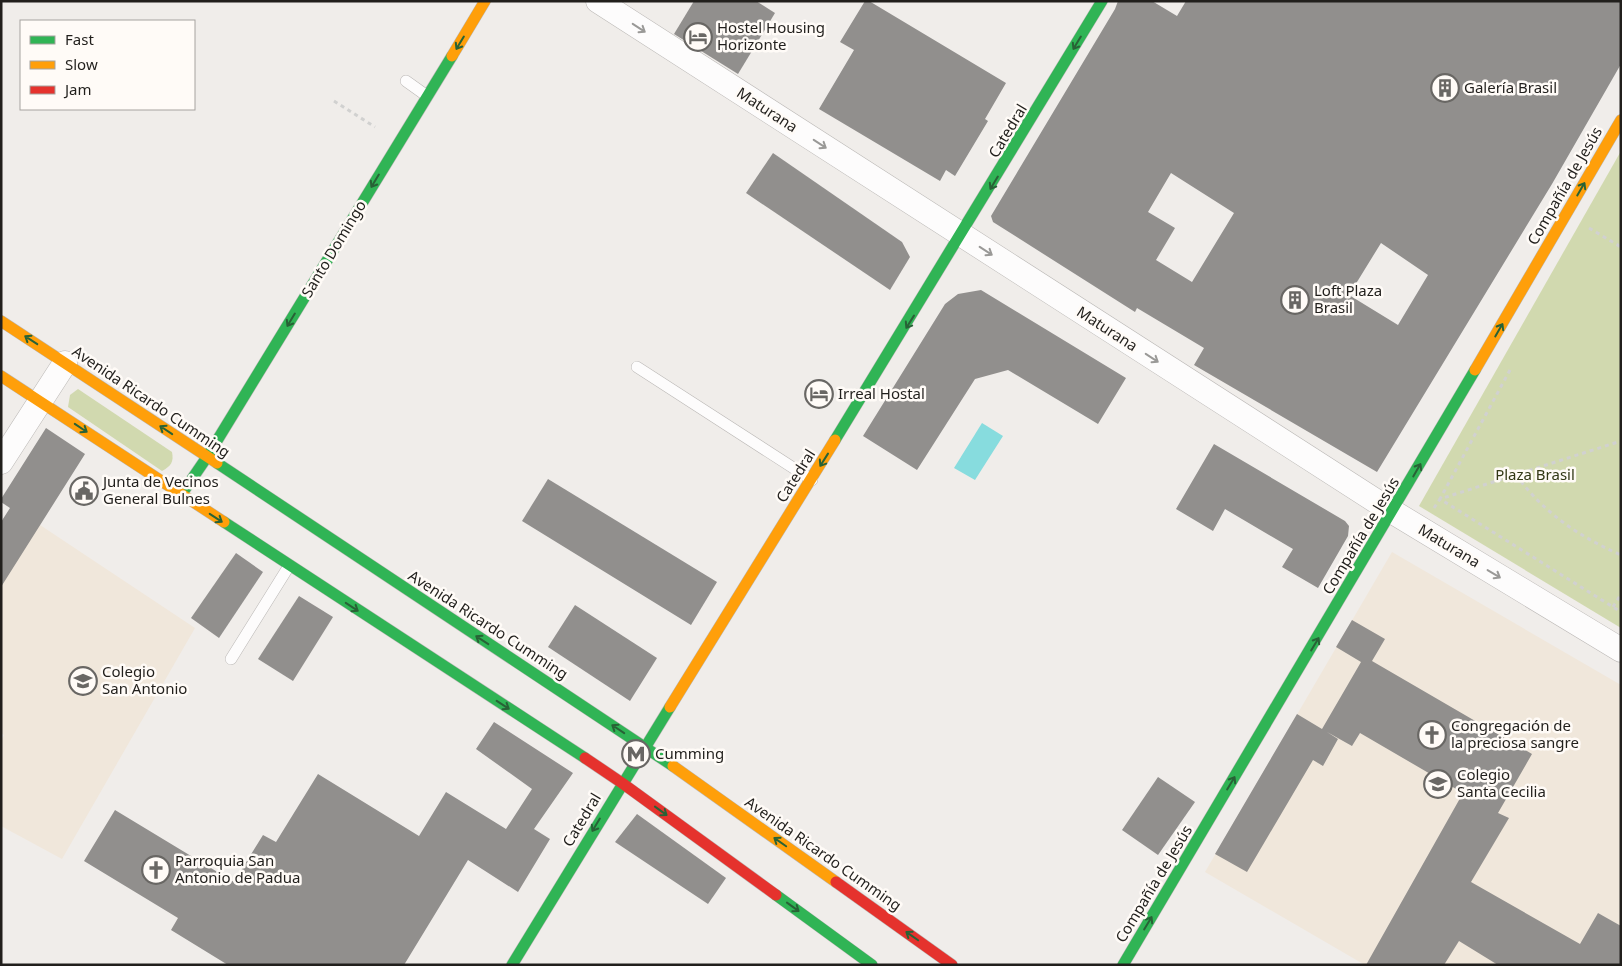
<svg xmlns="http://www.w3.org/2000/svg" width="1622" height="966" viewBox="0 0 1622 966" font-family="'Noto Sans',sans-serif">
<rect width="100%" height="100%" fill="#f0edea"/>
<g fill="#f0e7db">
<polygon points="1,523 40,525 195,628 62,859 1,826 1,741 4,735 1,733"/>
<polygon points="1392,552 1621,685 1621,965 1365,965 1205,872"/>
</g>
<g fill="#d1d9af">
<polygon points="1621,151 1621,628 1419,506"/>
<path d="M78 389 172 452C174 462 171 466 162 471L68 407 70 395Z"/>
</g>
<polygon fill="#87dcde" points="982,423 1003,436 975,480 954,468"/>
<g fill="#918f8d" fill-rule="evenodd">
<polygon points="694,1 756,1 775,13 738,74 674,34"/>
<polygon points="865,1 869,1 1006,83 985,119 988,121 955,176 946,170 940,181 819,109 854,50 840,42"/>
<path d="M1118 1H1152L1177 16 1186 1H1621V64L1552 184 1377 472 1194 365 1204 348 1137 308 1135 312 993 222 991 216 1115 9ZM1171 173 1234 213 1192 282 1156 260 1175 228 1148 212ZM1381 243 1428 275 1398 325 1349 295Z"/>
<polygon points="773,153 902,242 910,257 890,290 746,193"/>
<polygon points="981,290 1126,378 1098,424 1008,370 975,379 917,470 863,436 945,304 958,294"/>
<polygon points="46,428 85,454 1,587 1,522 10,508 1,502 1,499"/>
<polygon points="1214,444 1345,521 1349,526 1348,536 1318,588 1282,567 1293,549 1225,509 1213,531 1176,509"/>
<polygon points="548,479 717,582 691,625 522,521"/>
<polygon points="236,553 263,572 219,638 191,618"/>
<polygon points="299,596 333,617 293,681 258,659"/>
<polygon points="575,605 657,658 630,701 548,647"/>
<polygon points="1352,620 1385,639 1372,661 1532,754 1498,813 1509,818 1471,882 1580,944 1598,913 1621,926 1621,965 1498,965 1459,941 1444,965 1366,965 1463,793 1360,733 1352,746 1327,732 1338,739 1323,766 1313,760 1247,872 1215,854 1297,714 1322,729 1361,662 1336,647"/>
<polygon points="494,722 573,773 534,829 550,839 518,892 468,860 404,965 228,965 171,930 178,918 84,861 115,810 234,882 263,835 276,842 318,774 419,836 446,792 506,829 532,789 476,749"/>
<polygon points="1158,777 1195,802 1158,855 1122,830"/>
<polygon points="637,814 726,878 708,904 615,842"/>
</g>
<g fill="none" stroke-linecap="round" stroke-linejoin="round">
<defs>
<g id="lane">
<polyline points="406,81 427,96"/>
<polyline points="637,367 812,480"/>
<polyline points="231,659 289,566"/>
</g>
<g id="street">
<polyline points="598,1 1393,512 1621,650"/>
<polyline points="1,462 65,363"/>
</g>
<g id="fast">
<polyline points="835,440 1102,1"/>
<polyline points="217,463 673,766"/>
<polyline points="181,495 207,457 452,56"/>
<polyline points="224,522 585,758"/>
<polyline points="776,895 872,965"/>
<polyline points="512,965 670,707"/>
<polyline points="1123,965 1475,370"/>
</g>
<g id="slow">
<polyline points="452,56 485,1"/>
<polyline points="1,321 217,463"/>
<polyline points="1475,370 1621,120"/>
<polyline points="1,376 224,522"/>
<polyline points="670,707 835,440"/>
<polyline points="673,766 836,882"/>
</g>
<g id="jam">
<polyline points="585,758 622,783 776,895"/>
<polyline points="836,882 952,965"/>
</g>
</defs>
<use href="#lane" stroke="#bbb8b6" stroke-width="12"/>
<use href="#street" stroke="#bbb8b6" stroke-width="25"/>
<use href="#fast" stroke="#bbb8b6" stroke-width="12"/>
<use href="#slow" stroke="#bbb8b6" stroke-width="12"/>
<use href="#jam" stroke="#bbb8b6" stroke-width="12"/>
<g stroke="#d1d1d0" stroke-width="3" stroke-dasharray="4 4" stroke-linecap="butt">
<polyline points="334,101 375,127"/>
<polyline points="1589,228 1621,247"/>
<polyline points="1510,370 1440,499 1621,612"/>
<path d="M1516 475C1544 513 1578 536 1621 555"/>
<polyline points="1434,508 1440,499 1621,441"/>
<polyline points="1613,607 1621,594"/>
</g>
<use href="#lane" stroke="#fdfcfc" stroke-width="11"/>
<use href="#street" stroke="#fdfcfc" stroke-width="24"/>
<use href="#fast" stroke="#30b455" stroke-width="11"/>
<use href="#slow" stroke="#ff9f0a" stroke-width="11"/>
<use href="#jam" stroke="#e5322d" stroke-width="11"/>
</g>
<defs><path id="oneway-shaft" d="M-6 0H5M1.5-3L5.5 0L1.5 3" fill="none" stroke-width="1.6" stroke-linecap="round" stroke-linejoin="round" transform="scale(1.25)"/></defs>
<g stroke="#9a9997">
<use href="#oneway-shaft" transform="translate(639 28) rotate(33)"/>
<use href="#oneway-shaft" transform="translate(820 144) rotate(33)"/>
<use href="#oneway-shaft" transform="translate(986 251) rotate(33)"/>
<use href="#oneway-shaft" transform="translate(1152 358) rotate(33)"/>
<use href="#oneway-shaft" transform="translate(1494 574) rotate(31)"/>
</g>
<g stroke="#286236">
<use href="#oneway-shaft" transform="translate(460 43) rotate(121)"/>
<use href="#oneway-shaft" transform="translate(1077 43) rotate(121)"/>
<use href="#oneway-shaft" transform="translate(375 181) rotate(121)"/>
<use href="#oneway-shaft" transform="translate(994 183) rotate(121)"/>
<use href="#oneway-shaft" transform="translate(1581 189) rotate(-60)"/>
<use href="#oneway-shaft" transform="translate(291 320) rotate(121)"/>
<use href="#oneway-shaft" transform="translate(910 322) rotate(122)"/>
<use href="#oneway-shaft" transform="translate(1499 330) rotate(-60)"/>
<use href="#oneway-shaft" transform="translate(31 340) rotate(-147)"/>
<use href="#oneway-shaft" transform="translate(81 428) rotate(34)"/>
<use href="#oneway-shaft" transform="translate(166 430) rotate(-146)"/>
<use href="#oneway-shaft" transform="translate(824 460) rotate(122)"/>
<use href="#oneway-shaft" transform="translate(1417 470) rotate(-60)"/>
<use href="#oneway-shaft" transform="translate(216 518) rotate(33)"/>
<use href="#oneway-shaft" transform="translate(352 607) rotate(33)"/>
<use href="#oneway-shaft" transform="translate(482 640) rotate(-147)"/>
<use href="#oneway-shaft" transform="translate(1315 644) rotate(-59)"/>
<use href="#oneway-shaft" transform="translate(503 705) rotate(33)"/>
<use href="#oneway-shaft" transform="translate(618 729) rotate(-146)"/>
<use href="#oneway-shaft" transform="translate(1231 783) rotate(-59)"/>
<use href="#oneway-shaft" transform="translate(661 811) rotate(36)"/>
<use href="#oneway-shaft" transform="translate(596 825) rotate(121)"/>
<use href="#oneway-shaft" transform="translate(780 842) rotate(-145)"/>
<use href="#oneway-shaft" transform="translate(793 907) rotate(36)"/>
<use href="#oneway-shaft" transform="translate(1148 923) rotate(-59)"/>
<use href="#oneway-shaft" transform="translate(912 936) rotate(-145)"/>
</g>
<defs>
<symbol id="hotel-ring" viewBox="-11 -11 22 22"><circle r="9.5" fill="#fffbf7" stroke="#696764" stroke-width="1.5"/><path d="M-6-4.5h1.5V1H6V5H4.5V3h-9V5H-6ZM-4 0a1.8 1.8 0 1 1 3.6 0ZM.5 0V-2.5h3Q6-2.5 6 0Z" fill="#696764"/></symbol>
<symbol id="building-ring" viewBox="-11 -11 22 22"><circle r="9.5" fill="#fffbf7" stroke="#696764" stroke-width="1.5"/><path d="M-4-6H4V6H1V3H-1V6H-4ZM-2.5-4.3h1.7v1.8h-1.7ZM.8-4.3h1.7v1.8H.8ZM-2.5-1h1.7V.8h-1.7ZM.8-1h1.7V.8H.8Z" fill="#696764"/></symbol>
<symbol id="civic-ring" viewBox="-11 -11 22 22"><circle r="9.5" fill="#fffbf7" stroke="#696764" stroke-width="1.5"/><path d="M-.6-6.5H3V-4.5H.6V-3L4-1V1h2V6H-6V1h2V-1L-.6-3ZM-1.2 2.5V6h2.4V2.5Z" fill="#696764"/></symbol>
<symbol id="school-ring" viewBox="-11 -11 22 22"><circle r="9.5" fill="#fffbf7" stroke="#696764" stroke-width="1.5"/><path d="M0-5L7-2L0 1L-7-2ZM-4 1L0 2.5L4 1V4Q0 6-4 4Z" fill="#696764"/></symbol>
<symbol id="church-ring" viewBox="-11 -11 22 22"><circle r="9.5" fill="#fffbf7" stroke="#696764" stroke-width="1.5"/><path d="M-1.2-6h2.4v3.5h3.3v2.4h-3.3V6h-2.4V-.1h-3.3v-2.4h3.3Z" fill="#696764"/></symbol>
<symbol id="metro-ring" viewBox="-11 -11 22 22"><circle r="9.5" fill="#fffbf7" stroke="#696764" stroke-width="1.5"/><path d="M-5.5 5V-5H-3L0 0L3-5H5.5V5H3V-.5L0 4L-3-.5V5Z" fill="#696764"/></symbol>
</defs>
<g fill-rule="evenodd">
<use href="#hotel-ring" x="682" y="21" width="32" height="32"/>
<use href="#building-ring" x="1429" y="72" width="32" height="32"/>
<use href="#building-ring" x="1279" y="284" width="32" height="32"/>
<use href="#hotel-ring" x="803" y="378" width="32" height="32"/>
<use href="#civic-ring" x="68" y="475" width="32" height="32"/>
<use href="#school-ring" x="67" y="665" width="32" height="32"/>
<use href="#church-ring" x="1416" y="719" width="32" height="32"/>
<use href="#metro-ring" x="620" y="738" width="32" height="32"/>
<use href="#school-ring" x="1422" y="768" width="32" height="32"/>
<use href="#church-ring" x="140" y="854" width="32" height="32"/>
</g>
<g text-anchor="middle" stroke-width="5" stroke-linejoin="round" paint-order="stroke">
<g font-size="15" fill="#211f1c" stroke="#fffbf7" text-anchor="start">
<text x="717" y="33">Hostel Housing<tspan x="717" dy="17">Horizonte</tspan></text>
<text x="1464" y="93">Galería Brasil</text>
<text x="1314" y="296">Loft Plaza<tspan x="1314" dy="17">Brasil</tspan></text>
<text x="838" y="399">Irreal Hostal</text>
<text x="103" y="487">Junta de Vecinos<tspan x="103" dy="17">General Bulnes</tspan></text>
<text x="102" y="677">Colegio<tspan x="102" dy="17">San Antonio</tspan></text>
<text x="1451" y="731">Congregación de<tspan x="1451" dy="17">la preciosa sangre</tspan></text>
<text x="655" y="759">Cumming</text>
<text x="1457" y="780">Colegio<tspan x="1457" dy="17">Santa Cecilia</tspan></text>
<text x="175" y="866">Parroquia San<tspan x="175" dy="17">Antonio de Padua</tspan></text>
</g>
<g font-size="15" fill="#211f1c" stroke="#fffbf7">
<text transform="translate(767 110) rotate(33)" y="5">Maturana</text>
<text transform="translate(1008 131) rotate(-59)" y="5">Catedral</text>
<text transform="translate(1565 186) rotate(-60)" y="5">Compañía de Jesús</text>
<text transform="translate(334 249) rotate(-59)" y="5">Santo Domingo</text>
<text transform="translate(1107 329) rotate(33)" y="5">Maturana</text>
<text transform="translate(151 402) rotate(34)" y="5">Avenida Ricardo Cumming</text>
<text transform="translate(796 476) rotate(-58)" y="5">Catedral</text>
<text transform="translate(1361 536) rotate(-59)" y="5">Compañía de Jesús</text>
<text transform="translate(1449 546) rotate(31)" y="5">Maturana</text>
<text transform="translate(488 625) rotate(33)" y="5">Avenida Ricardo Cumming</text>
<text transform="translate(582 820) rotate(-59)" y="5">Catedral</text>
<text transform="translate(823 854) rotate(35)" y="5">Avenida Ricardo Cumming</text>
<text transform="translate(1154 884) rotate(-59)" y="5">Compañía de Jesús</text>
</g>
<g font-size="15" fill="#323815" stroke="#fffbf7">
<text x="1535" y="480">Plaza Brasil</text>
</g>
</g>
<rect width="1622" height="966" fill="none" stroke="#211f1c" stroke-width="5"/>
<rect x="20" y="20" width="175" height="90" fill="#fffbf7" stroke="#a6a39f"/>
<rect x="30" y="36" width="25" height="8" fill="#30b455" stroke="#a6a39f"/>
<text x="65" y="45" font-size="15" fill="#211f1c">Fast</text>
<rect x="30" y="61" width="25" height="8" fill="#ff9f0a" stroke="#a6a39f"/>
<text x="65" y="70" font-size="15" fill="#211f1c">Slow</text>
<rect x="30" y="86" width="25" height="8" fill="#e5322d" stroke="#a6a39f"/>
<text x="65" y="95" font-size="15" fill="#211f1c">Jam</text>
</svg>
